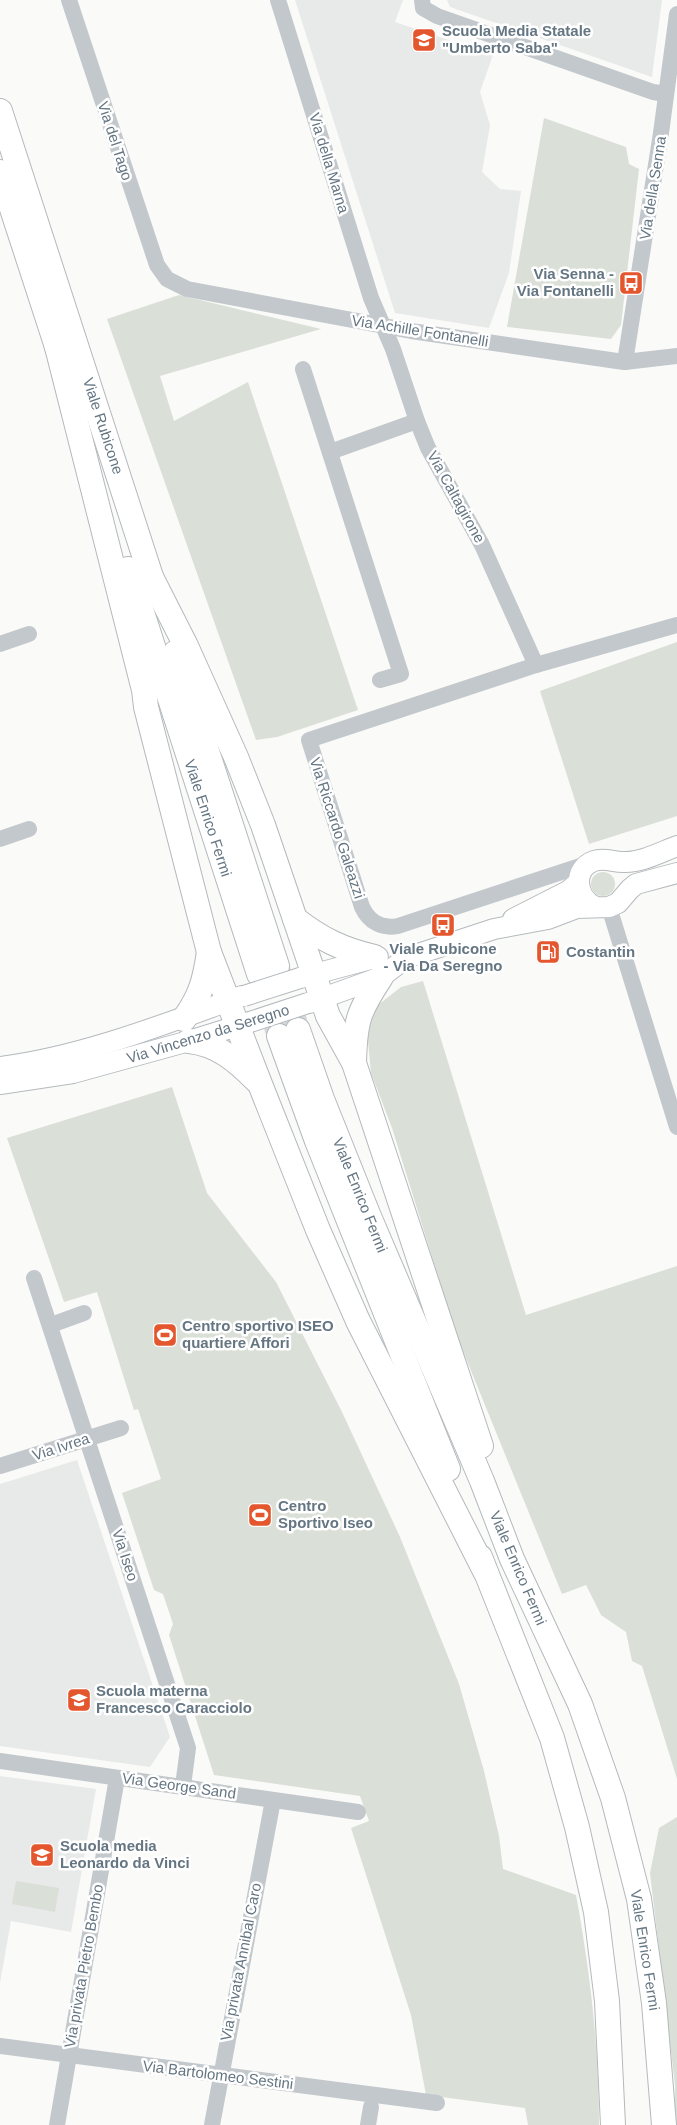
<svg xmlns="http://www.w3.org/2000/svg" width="677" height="2125" viewBox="0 0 677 2125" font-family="Helvetica,sans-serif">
<rect width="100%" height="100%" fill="#fafaf8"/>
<g fill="#e8e9e9">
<polygon points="295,0 403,0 395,22 493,55 480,92 490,125 482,172 500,189 521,191 509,273 489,328 395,313"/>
<polygon points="447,0 662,0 652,77 450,7"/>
<polygon points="77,1460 170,1737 150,1767 0,1746 0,1484"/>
<polygon points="0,1776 96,1789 71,1932 11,1921 0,1983"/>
</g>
<g fill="#dadfd7">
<polygon points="544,118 626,147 629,164 639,169 621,325 611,339 507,327"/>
<polygon points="179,295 321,329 160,376 174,421 248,382 358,710 277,737 256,740 107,319"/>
<polygon points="677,642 677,816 589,844 540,691"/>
<circle cx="603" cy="884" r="12"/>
<polygon points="423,981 526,1315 677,1266 677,1779 642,1666 632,1661 626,1632 601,1615 586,1585 562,1594 456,1334 392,1128 371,1073 367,1030 378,1005 401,987"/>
<path d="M172 1087 207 1193 276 1282 342 1412 400 1537 459 1684 484 1771 499 1836 503 1869 576 1895C590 1971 599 2047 599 2125H528L525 2108 426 2095 411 2015 351 1828 369 1821 360 1796 214 1775 169 1635 173 1624 163 1594 154 1590 122 1493 161 1479 138 1409 134 1410 97 1292 64 1302 7 1138Z"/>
<polygon points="677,1817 677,2125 675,2125 675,2085 650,1873 659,1828"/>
<polygon points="16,1881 59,1888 55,1912 12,1904"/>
</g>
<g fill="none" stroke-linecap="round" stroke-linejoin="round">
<g stroke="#d5d9db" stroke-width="24" stroke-dasharray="24 12" stroke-linecap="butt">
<polyline points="277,966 298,1030"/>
<polyline points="259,974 279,1036"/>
</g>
<defs>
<g id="major">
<path d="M594 906C576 897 572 869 594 861 605 857 615 863 625 862 643 862 661 852 677 846"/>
<polyline points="513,919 568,891 579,882"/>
<polyline points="300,978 378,957"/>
<polyline points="309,1003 381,977 406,958 494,929 548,919 577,908 609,907 618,903 630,889 636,884 677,873"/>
<path d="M0 1067C81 1057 165 1024 242 996"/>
<polyline points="0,1084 73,1073 189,1041 250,1022"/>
</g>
<g id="highway">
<polyline points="0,111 156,592"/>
<polyline points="0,172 59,353"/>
<polyline points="55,339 144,690 146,707 209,952 260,1084 318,1230 358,1321 485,1571"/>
<polyline points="128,569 259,974"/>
<polyline points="151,577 186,646 236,757 263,825 328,1016 354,1063 481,1446"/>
<polyline points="175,653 277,966"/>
<path d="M295 919C321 939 341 949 374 957"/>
<path d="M184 1019C201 996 205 979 209 952"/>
<polyline points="298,1030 322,1099 368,1214 482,1481 512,1559 580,1704 613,1798 639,1899 654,2003 664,2125"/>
<polyline points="279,1036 317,1141 448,1469"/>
<path d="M189 1041C218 1044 237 1061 257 1081"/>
<path d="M354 1063C355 1021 358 1012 381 977"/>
<polyline points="480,1557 552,1738 577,1827 596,1912 607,2001 613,2125"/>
</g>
</defs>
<use href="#major" stroke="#b5babe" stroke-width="22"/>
<use href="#highway" stroke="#b4b9bd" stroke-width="26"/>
<g stroke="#c3c8cc" stroke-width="16">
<polyline points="69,0 157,265 167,279 187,289 411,331 617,361 625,362 677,356"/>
<polyline points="278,0 371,298 393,349 417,421 428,448 482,545 536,665"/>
<polyline points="422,0 423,8 437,16 653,92 666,94"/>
<polyline points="625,362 661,133 677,14"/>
<polyline points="303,369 401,674 380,680"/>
<polyline points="330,452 417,421"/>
<polyline points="0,644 29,634"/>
<polyline points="0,839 29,829"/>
<path d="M592 862 398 926C382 929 369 922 362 907L309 740 536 665 677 625"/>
<polyline points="609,907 677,1127"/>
<polyline points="34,1278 188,1748 183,1786"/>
<polyline points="51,1325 84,1313"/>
<polyline points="0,1466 121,1428"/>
<polyline points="0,1761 358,1812"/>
<polyline points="0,2046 437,2103"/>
<polyline points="57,2125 117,1778"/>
<polyline points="212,2125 273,1800"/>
<polyline points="368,2125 371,2107"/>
</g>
<use href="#major" stroke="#fff" stroke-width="20"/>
<use href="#highway" stroke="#fff" stroke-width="24"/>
<defs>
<g id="major-bridge">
<polyline points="244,996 300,978"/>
<polyline points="250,1022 308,1003"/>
</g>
</defs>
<use href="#major-bridge" stroke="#b5babe" stroke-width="22" stroke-linecap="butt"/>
<use href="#major-bridge" stroke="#fff" stroke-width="20"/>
</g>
<defs>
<symbol id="school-square" viewBox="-11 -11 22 22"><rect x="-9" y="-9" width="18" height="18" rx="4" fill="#e4572e" stroke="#fff"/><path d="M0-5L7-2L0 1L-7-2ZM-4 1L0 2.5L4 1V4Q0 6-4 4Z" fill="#fff"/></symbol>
<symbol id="bus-square" viewBox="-11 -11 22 22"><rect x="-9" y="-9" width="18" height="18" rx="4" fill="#e4572e" stroke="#fff"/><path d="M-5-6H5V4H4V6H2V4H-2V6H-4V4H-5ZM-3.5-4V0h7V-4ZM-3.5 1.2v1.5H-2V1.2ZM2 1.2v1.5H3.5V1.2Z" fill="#fff"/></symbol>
<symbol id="fuel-square" viewBox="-11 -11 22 22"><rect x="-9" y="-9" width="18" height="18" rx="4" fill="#e4572e" stroke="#fff"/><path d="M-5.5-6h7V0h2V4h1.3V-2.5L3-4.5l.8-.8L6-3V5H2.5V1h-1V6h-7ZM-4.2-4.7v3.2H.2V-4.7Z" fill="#fff"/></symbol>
<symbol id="stadium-square" viewBox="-11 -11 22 22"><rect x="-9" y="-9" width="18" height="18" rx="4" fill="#e4572e" stroke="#fff"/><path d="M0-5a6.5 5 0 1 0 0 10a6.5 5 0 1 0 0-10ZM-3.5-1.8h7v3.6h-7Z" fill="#fff"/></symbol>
</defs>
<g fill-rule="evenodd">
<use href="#school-square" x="410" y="26" width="28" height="28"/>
<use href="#bus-square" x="617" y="269" width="28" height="28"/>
<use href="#bus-square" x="429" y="911" width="28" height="28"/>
<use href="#fuel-square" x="534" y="938" width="28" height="28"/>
<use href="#stadium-square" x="151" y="1321" width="28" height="28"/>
<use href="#stadium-square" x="246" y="1501" width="28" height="28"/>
<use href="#school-square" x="65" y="1686" width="28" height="28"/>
<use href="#school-square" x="28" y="1841" width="28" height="28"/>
</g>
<g text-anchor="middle" stroke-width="5" stroke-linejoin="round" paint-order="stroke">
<g font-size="15" font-weight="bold" fill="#657683" stroke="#fff" text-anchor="start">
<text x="442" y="36">Scuola Media Statale<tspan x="442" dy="17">"Umberto Saba"</tspan></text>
<text x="614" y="279" text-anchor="end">Via Senna -<tspan x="614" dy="17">Via Fontanelli</tspan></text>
<text x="443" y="954" text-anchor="middle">Viale Rubicone<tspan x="443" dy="17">- Via Da Seregno</tspan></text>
<text x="566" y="957">Costantin</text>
<text x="182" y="1331">Centro sportivo ISEO<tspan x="182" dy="17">quartiere Affori</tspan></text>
<text x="278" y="1511">Centro<tspan x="278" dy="17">Sportivo Iseo</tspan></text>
<text x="96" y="1696">Scuola materna<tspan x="96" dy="17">Francesco Caracciolo</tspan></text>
<text x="60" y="1851">Scuola media<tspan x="60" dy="17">Leonardo da Vinci</tspan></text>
</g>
<g font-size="15" fill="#657683" stroke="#fff">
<text transform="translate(115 141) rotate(72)" y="5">Via del Tago</text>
<text transform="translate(329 163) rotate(73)" y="5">Via della Marna</text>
<text transform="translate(653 188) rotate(-81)" y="5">Via della Senna</text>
<text transform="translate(420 331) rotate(9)" y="5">Via Achille Fontanelli</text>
<text transform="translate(103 426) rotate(72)" y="5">Viale Rubicone</text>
<text transform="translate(456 497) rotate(61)" y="5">Via Caltagirone</text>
<text transform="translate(208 818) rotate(72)" y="5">Viale Enrico Fermi</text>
<text transform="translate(337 828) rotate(72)" y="5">Via Riccardo Galeazzi</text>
<text transform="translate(208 1034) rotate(-17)" y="5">Via Vincenzo da Seregno</text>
<text transform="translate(360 1195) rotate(68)" y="5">Viale Enrico Fermi</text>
<text transform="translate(61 1447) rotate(-18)" y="5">Via Ivrea</text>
<text transform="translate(125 1555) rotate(72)" y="5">Via Iseo</text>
<text transform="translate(518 1568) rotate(67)" y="5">Viale Enrico Fermi</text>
<text transform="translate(179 1786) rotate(8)" y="5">Via George Sand</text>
<text transform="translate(645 1950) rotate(81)" y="5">Viale Enrico Fermi</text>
<text transform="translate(241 1962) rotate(-79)" y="5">Via privata Annibal Caro</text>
<text transform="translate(84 1966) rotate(-80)" y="5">Via privata Pietro Bembo</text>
<text transform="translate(218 2075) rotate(7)" y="5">Via Bartolomeo Sestini</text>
</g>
</g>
</svg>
